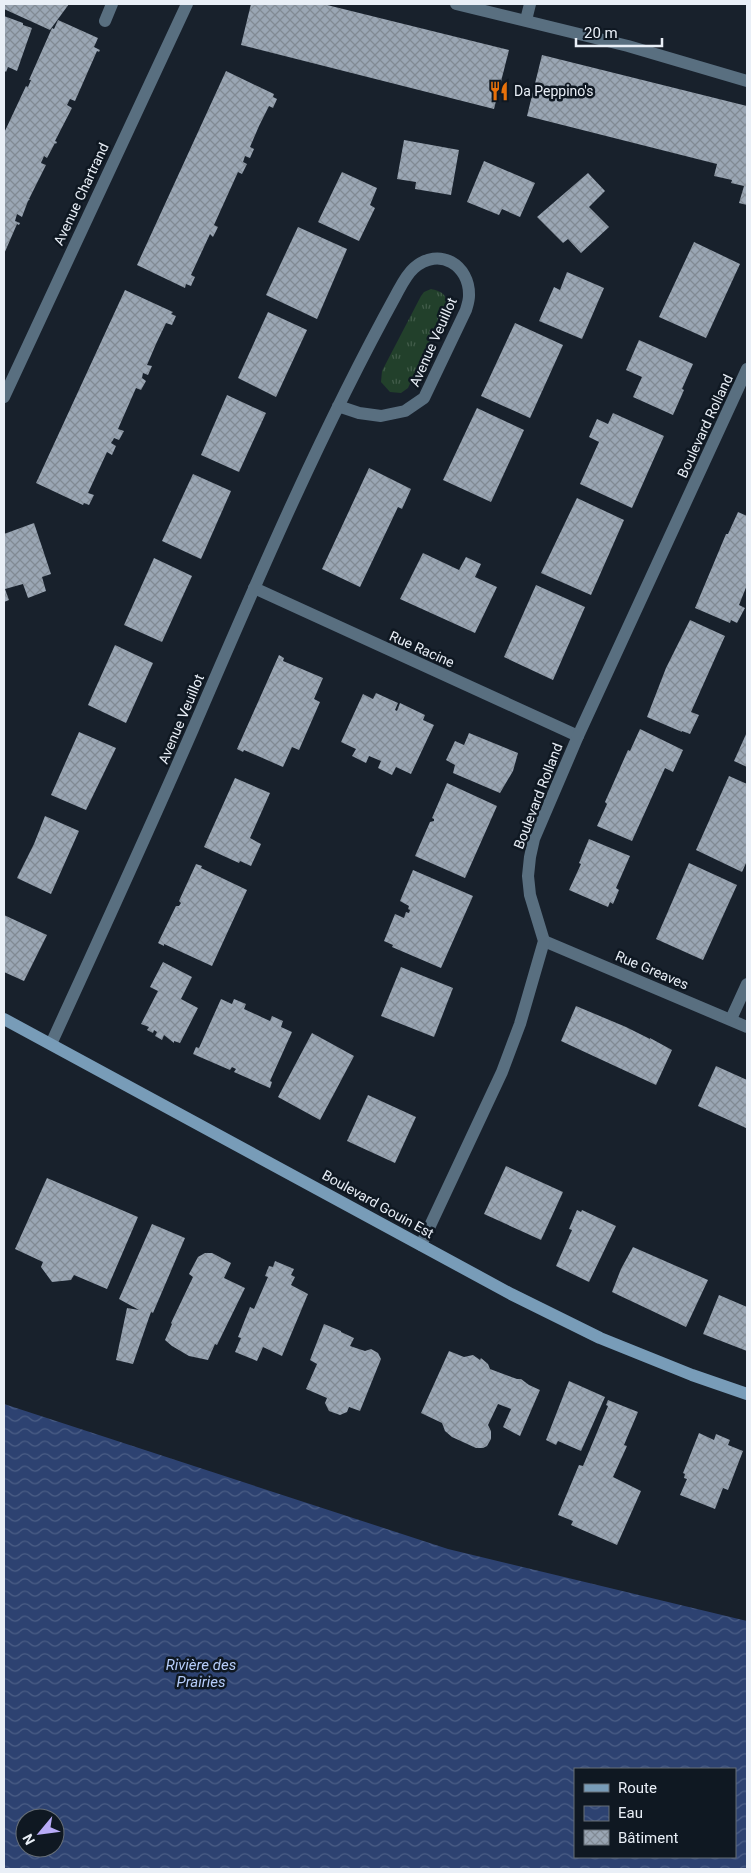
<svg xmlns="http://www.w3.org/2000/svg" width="751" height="1873" viewBox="0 0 751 1873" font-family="Roboto,sans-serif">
<defs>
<pattern id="grass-tufts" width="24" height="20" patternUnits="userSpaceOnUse" patternTransform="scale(1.25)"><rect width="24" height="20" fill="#22402b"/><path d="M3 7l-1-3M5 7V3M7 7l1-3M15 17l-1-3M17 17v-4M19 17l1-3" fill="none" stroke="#425c4a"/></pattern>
<pattern id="water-waves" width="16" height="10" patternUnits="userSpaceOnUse" patternTransform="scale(1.25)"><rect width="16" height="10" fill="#2d4271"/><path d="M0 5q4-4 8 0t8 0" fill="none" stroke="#4b5e86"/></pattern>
<pattern id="building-cross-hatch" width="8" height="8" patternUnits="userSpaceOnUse" patternTransform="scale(1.25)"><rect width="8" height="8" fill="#9aa6b4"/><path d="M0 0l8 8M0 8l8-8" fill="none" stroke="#818a94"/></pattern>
</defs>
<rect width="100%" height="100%" fill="#18212c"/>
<path fill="url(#grass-tufts)" d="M431 289C440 291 448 294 446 305L408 388 401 393 390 392 381 382 382 371 421 296 424 292Z"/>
<path fill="url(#water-waves)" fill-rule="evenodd" d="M4 1404 448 1549 747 1621V1869H4ZM575 1769H735V1857H575ZM25 1818H55V1848H25Z"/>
<g fill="url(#building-cross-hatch)">
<polygon points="4,4 69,4 50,30 4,9"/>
<polygon points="251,4 323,4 509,50 494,109 241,45"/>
<polygon points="4,16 23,23 23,25 32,28 17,71 8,67 6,72 4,70"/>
<polygon points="58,20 98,38 94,47 100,50 99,52 97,51 75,101 70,99 67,105 72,108 55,141 57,142 56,144 55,143 47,158 44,156 41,163 46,165 29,199 30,199 28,201 22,217 17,214 15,221 20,223 19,225 17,224 4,254 4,133 26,86 28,87 31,80 29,80 52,28 54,29"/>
<polygon points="542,55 747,106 747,205 739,203 744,186 731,183 732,180 714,176 717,164 527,116"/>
<polygon points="226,71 274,94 273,97 277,99 273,108 269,106 259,126 250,147 254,149 250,158 245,156 243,162 247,164 242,174 238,172 214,225 218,227 213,237 210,234 191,275 195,277 191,286 186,284 185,288 137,265"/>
<polygon points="404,140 459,150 451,195 415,189 416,182 397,179"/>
<polygon points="484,161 535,183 520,217 502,209 499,215 467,202"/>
<polygon points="342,172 377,188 370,205 375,208 359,241 318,222"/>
<polygon points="588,173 605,191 589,207 609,227 581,253 568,239 563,243 537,217"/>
<polygon points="298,227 347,249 317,319 266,295"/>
<polygon points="694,242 740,264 706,338 659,317"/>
<polygon points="567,272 604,288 582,339 539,321 554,287 560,290"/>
<polygon points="125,290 173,312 171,314 176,316 172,325 166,323 156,344 147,365 152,366 148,375 143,373 142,378 146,381 141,390 136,388 118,429 124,431 119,440 114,438 113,440 111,443 116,446 112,455 107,452 88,493 94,495 89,505 84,503 83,505 36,483"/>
<polygon points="268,312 307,330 276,397 238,378"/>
<polygon points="515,323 563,345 530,418 481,396"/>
<polygon points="639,340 693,364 682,389 684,390 673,415 633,397 642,377 626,370"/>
<polygon points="227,395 266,413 239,472 201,455"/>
<polygon points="477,408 524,430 491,502 443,480"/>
<polygon points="613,413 664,436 632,508 580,484 599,442 589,437 597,419 608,424"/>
<polygon points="369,468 411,489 402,509 398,507 360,587 322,569"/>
<polygon points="193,474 231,491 201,559 162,541"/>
<polygon points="577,498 624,520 591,595 541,573"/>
<polygon points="738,512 747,516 747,585 739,605 745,608 737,623 731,620 730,623 695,608 726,534 728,534"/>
<polygon points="34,523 51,574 42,577 46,591 28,598 23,584 5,589 9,600 4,602 4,534"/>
<polygon points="423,553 459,570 466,557 481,564 475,577 497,587 475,633 400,599"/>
<polygon points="154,558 192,576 162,642 124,625"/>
<polygon points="536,585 585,607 553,680 504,657"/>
<polygon points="690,620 725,636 691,712 699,715 690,734 682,731 682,732 647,717 666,668"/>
<polygon points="115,645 153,663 126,723 88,705"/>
<polygon points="279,655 284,658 283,661 323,678 314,699 320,702 299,750 292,747 283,767 244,750 243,752 237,749"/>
<polygon points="376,693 398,703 395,710 397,711 400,703 425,715 423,720 434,725 411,774 396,767 392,775 378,768 381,761 369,756 366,763 352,756 356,749 341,742 363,694 373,699"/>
<polygon points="640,729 683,750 673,772 665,768 632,841 597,826 607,804 605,802 628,750 630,751"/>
<polygon points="79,732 116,748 86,810 51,795"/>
<polygon points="747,732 747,767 734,761"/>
<polygon points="469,733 518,753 513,771 500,793 453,773 455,765 446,760 455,741 464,745"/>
<polygon points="729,776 747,784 747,861 742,872 696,850"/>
<polygon points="235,778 270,793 250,838 261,844 251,866 240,861 239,863 204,847"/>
<polygon points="447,783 497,806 465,878 415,856 430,822 434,821 434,819 432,818"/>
<polygon points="45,816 79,831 51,894 17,878 34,844"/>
<polygon points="589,839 630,856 616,888 619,890 613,904 610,902 608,907 569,890 581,864 579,863"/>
<polygon points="689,863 737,885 703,960 656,939"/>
<polygon points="196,864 202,866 201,868 247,890 212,966 164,944 164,946 158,943 176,906 179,906 181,903 179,901"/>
<polygon points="413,870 473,896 441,968 392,947 393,945 384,941 395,914 404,918 406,912 409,913 410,910 408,909 409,906 400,901"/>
<polygon points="4,915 47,935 24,981 4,972"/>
<polygon points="163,962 192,977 181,999 198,1008 180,1043 174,1041 174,1043 164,1035 162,1040 155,1036 157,1032 154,1030 153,1033 147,1030 149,1027 141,1024 158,991 150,987"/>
<polygon points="401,967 453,988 434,1037 381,1016"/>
<polygon points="221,999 232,1004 234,999 246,1004 244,1009 270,1021 272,1016 283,1021 281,1027 292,1032 270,1081 272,1082 270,1088 234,1072 236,1069 232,1067 230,1070 193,1054 196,1047 199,1048"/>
<polygon points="576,1006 626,1027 650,1039 650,1038 672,1050 656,1085 561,1041"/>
<polygon points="312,1033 354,1056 320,1120 278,1097"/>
<polygon points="716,1066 747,1080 746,1128 698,1106"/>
<polygon points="368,1095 416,1117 395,1163 347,1141"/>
<polygon points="506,1166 563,1192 541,1240 484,1214"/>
<polygon points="47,1178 138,1217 107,1289 74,1275 71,1280 52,1282 41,1267 43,1262 15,1249"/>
<polygon points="577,1210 581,1212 582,1210 616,1226 589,1282 556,1266 572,1230 569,1229"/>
<polygon points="152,1224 185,1238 153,1313 151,1312 133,1364 116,1360 127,1308 139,1310 119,1299"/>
<polygon points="633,1247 708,1280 686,1327 612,1292 621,1269"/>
<polygon points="205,1253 212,1253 231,1263 224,1278 245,1288 217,1345 215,1344 208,1360 189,1356 172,1346 165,1340 172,1324 171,1323 193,1277 189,1274 198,1257"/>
<polygon points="275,1261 294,1269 291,1275 295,1277 291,1285 308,1294 282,1356 263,1347 257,1361 235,1352 241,1338 238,1337 250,1307 254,1309 268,1277 265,1276 269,1266 273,1267"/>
<polygon points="719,1295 747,1307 747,1351 703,1334"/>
<polygon points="324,1324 341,1331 341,1332 354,1338 350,1346 365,1351 371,1349 378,1353 381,1359 360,1411 349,1407 347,1412 340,1415 329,1411 325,1403 327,1398 306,1389 317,1364 310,1360"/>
<polygon points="449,1351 464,1357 473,1355 480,1360 481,1358 488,1364 490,1369 517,1379 521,1379 529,1385 540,1390 520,1436 503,1427 511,1409 498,1404 488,1425 491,1431 491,1439 487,1446 483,1448 476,1448 452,1437 445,1431 442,1423 421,1413"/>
<polygon points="569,1381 605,1397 581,1451 558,1441 556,1445 546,1440"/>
<polygon points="608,1400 638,1412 624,1445 627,1446 613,1477 641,1491 617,1545 571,1525 573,1521 558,1515 579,1465 583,1466 608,1406 606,1405"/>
<polygon points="699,1433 714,1440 716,1434 730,1440 728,1445 743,1451 728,1490 723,1488 715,1509 680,1495 687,1479 684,1478 685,1474 683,1473"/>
</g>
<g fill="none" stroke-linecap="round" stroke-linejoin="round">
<g stroke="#596f80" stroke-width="12">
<polyline points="456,4 628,46 747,81"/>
<polyline points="526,20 530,4"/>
<polyline points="105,21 112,4"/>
</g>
<g stroke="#596f80" stroke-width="12">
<polyline points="4,397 187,4"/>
<polyline points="254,588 578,736"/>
<polyline points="544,941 747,1027"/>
<polyline points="731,1019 747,984"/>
<path d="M51 1044C99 939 147 835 193 729 256 583 319 435 396 295 401 286 406 275 414 268 439 246 470 265 469 296 469 301 467 306 466 310L424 398 405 411 381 416 359 413 338 406"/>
<polyline points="421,1245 502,1072 520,1024 544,941 530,895 528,876 530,857 534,839 578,736 747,369"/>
</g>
<polyline stroke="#789cb8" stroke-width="12" points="4,1019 511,1294 600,1338 692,1375 747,1394"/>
</g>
<defs>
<symbol id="restaurant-bare" viewBox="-9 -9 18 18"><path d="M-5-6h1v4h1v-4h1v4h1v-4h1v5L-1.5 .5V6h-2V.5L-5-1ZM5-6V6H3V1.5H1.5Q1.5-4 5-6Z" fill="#e8710a" stroke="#0f1822" stroke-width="2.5" paint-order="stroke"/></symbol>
</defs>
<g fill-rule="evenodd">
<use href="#restaurant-bare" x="485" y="77" width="28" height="28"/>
</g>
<g text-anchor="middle" stroke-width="5" stroke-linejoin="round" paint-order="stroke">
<g font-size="14" fill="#e9eff7" stroke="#0f1822" text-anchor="start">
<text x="514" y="96">Da Peppino's</text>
</g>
<g font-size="14" fill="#e9eff7" stroke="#0f1822">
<text transform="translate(81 194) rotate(-65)" y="5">Avenue Chartrand</text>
<text transform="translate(433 342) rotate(-66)" y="5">Avenue Veuillot</text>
<text transform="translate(705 426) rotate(-65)" y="5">Boulevard Rolland</text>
<text transform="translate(422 649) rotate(24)" y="5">Rue Racine</text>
<text transform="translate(181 719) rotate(-67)" y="5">Avenue Veuillot</text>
<text transform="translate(538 796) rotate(-69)" y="5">Boulevard Rolland</text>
<text transform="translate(652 970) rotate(23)" y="5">Rue Greaves</text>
<text transform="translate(378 1204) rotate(29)" y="5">Boulevard Gouin Est</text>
</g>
<g font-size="15" font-style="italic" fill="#b6cdfa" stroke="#0f1822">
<text x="201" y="1670">Rivière des<tspan x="201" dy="17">Prairies</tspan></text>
</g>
</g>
<rect width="751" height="1873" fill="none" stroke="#e9eff7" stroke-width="10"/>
<rect x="574" y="1768" width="162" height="90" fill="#0f1822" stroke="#666e77"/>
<rect x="584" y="1784" width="25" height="8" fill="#789cb8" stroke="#666e77"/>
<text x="618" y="1793" font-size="15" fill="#e9eff7">Route</text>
<rect x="584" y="1806" width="25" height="15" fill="url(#water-waves)" stroke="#666e77"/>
<text x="618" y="1818" font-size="15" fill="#e9eff7">Eau</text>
<rect x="584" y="1830" width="25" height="15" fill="url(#building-cross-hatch)" stroke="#666e77"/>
<text x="618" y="1843" font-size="15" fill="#e9eff7">Bâtiment</text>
<g transform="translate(40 1833) rotate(241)"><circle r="24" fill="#0f1822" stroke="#666e77"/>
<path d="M0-4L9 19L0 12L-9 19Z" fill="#b8abf7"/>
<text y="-8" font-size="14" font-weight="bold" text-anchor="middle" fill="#e9eff7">N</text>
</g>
<path d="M576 38v8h86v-8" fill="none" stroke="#e9eff7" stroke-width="2.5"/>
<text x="584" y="38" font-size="15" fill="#e9eff7" stroke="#0f1822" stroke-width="4" paint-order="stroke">20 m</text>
</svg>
